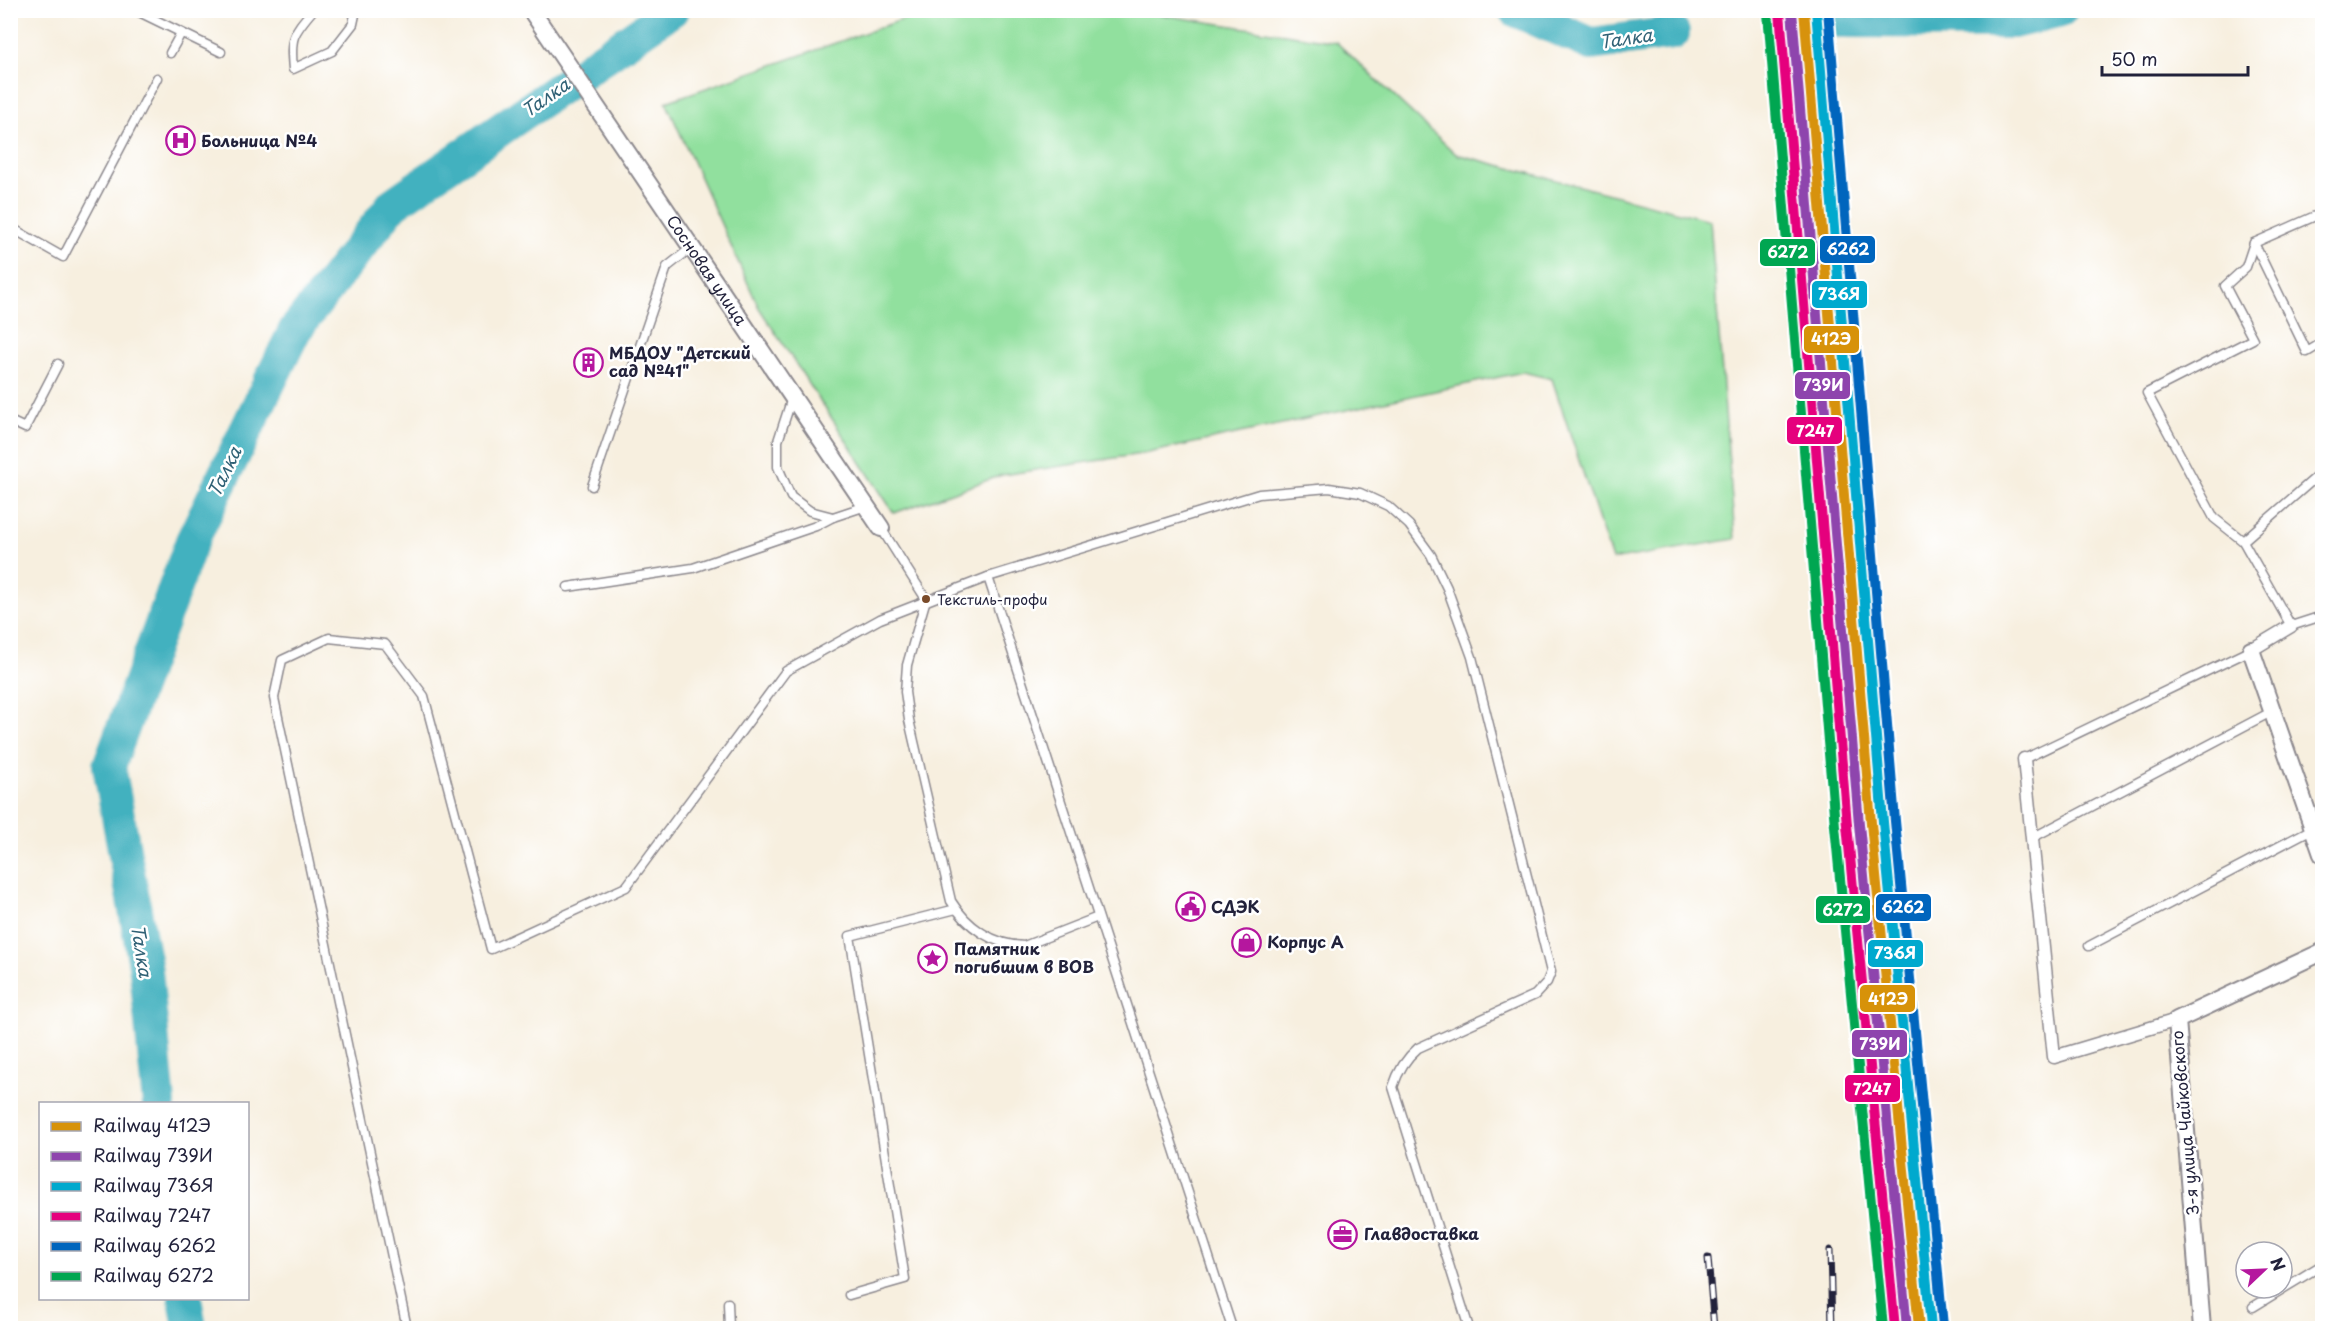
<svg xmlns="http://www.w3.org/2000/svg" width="2333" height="1339" viewBox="0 0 2333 1339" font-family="'Playpen Sans',sans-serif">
<rect width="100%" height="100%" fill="#fff"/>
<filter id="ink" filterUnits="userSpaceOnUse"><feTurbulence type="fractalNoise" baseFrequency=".0167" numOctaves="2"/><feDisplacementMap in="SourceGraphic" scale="12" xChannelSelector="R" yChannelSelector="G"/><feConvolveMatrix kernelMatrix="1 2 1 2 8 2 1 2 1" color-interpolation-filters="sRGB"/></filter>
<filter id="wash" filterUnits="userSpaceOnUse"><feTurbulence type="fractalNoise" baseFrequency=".008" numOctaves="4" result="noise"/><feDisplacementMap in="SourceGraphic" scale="24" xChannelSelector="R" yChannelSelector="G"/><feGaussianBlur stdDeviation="1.35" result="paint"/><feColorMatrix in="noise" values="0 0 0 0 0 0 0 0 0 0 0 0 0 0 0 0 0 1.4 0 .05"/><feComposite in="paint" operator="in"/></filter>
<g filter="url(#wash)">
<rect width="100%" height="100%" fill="#f7efdf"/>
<polygon fill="#91e09e" stroke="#5a816c" stroke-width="1.5" points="930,10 1137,11 1336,42 1456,154 1710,220 1735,539 1612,560 1552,379 1523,372 1148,453 1002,475 894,513 759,308 666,102"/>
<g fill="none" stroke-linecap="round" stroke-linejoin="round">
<g stroke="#43b1bf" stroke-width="34">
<polyline points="1515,10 1591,44 1673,33"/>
<polyline points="1833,21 2013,22 2061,10"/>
<polyline points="159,1104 146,971 109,766 192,541 295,330 393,204 672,10"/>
<polyline points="185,1298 190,1328"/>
</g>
</g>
</g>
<g filter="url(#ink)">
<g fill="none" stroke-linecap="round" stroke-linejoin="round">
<defs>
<g id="service">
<polyline points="135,10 221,52"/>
<path d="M313 10C292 34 290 38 293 69L332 51 353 24 356 10"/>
<polyline points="170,53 181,33"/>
<polyline points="2322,213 2254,243 2246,267 2225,286 2253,339 2147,393 2214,518 2243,541 2291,626 2322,616"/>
<polyline points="10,227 63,257 157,78"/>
<polyline points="2254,243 2307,352 2322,343"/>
<polyline points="792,398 778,441 778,467 791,497 810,511 833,517"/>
<polyline points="10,421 25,428 58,364"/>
<polyline points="592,486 667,267 691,248"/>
<path d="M881 528 926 599 907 665 905 692 909 720 951 901C967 927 993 945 1024 946L1098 917"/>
<polyline points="2243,541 2322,472"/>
<polyline points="988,577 1232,1328"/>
<polyline points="568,587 693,568 816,526 833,517 866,506"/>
<polyline points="2024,759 2251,650"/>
<polyline points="2032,838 2273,711"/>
<polyline points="2089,946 2314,828"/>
<polyline points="849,1295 905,1279 850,936 956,909"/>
<polyline points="728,1303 729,1328"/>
<polyline points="2253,1307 2322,1265"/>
<path d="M407 1328 274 698 282 660 329 638 385 644 424 696 491 949 626 887 786 671 880 619 988 577 1259 494 1329 488 1360 493 1388 506 1409 525 1431 555 1447 588 1472 657 1551 972 1547 982 1535 995 1418 1048C1405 1059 1398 1071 1393 1087L1469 1328"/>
</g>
<g id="pedestrian">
<polyline points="2251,650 2291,626"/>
<polyline points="2024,759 2054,1057 2177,1020"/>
</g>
<g id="minor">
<path id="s1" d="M531 10 881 528"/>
<polyline points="2251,650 2322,854"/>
<polyline points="2202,1328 2177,1020 2322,952"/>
</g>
</defs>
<use href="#service" stroke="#8c888d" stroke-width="11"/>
<use href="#pedestrian" stroke="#8c888d" stroke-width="15"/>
<use href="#minor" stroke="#8c888d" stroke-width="20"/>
<use href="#service" stroke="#fff" stroke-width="8"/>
<use href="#pedestrian" stroke="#fff" stroke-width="12"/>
<use href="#minor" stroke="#fff" stroke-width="16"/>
<defs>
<g id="rail">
<polyline points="1830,1250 1832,1328"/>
<polyline points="1708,1258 1714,1328"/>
</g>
</defs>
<use href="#rail" stroke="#22223b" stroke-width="7"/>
<use href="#rail" stroke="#fff" stroke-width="4.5" stroke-dasharray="14" stroke-linecap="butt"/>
<defs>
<polyline id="rail-1" points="1804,10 1871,823 1919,1328"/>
<polyline id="rail-2" points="1792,11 1859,824 1907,1328"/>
<polyline id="rail-3" points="1816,10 1883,822 1931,1327"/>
<polyline id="rail-4" points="1780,12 1847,825 1895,1328"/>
<polyline id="rail-5" points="1828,10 1895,821 1943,1326"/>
<polyline id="rail-6" points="1768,13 1835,826 1883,1328"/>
</defs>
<use href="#rail-1" stroke="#fff" stroke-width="15"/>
<use href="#rail-2" stroke="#fff" stroke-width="15"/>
<use href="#rail-3" stroke="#fff" stroke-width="15"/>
<use href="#rail-4" stroke="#fff" stroke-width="15"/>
<use href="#rail-5" stroke="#fff" stroke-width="15"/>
<use href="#rail-6" stroke="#fff" stroke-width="15"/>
<use href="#rail-1" stroke="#d79209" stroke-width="10"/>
<use href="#rail-2" stroke="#8e44ad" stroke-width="10"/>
<use href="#rail-3" stroke="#00a9ce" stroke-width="10"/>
<use href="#rail-4" stroke="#e5007d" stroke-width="10"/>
<use href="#rail-5" stroke="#0065bd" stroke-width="10"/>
<use href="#rail-6" stroke="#00a651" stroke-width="10"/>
</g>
</g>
<defs>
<symbol id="hospital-ring" viewBox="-11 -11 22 22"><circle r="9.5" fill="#fff" stroke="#b5179e" stroke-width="1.5"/><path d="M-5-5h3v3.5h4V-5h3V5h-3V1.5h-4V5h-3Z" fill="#b5179e"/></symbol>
<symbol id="building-ring" viewBox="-11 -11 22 22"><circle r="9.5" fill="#fff" stroke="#b5179e" stroke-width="1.5"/><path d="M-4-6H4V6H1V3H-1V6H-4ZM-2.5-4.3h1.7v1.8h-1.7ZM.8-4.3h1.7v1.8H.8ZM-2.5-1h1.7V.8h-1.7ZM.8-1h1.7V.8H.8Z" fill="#b5179e"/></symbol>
<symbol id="civic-ring" viewBox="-11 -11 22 22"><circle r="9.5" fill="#fff" stroke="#b5179e" stroke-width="1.5"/><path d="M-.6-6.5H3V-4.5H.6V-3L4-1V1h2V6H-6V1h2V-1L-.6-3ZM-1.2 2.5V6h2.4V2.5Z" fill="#b5179e"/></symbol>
<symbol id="shop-ring" viewBox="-11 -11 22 22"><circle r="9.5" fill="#fff" stroke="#b5179e" stroke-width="1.5"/><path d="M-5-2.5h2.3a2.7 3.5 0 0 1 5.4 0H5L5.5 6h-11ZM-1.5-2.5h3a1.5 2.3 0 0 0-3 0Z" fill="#b5179e"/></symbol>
<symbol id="sight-ring" viewBox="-11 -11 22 22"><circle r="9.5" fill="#fff" stroke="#b5179e" stroke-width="1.5"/><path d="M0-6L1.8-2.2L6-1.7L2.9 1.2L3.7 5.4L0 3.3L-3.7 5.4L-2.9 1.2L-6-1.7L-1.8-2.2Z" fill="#b5179e"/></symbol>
<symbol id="office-ring" viewBox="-11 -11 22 22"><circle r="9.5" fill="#fff" stroke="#b5179e" stroke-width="1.5"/><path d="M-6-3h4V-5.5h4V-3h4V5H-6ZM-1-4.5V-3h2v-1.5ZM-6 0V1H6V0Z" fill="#b5179e"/></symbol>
</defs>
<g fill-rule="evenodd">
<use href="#hospital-ring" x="164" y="124" width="33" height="33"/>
<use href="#building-ring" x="572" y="346" width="33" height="33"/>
<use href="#civic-ring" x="1174" y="890" width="33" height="33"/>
<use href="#shop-ring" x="1230" y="926" width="33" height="33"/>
<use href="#sight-ring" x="916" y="942" width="33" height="33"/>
<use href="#office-ring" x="1326" y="1218" width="33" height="33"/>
</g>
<circle fill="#7a4b2a" stroke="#fff" stroke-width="2" cx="926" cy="599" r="5"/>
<g text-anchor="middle" stroke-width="5" stroke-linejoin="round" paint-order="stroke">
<g font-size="14" fill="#22223b" stroke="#fff" text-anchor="start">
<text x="937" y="605">Текстиль-профи</text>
</g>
<g font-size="16" font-weight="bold" fill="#22223b" stroke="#fff" text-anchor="start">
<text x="201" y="147">Больница №4</text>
<text x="609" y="359">МБДОУ "Детский<tspan x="609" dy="18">сад №41"</tspan></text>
<text x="1211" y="913">СДЭК</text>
<text x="1267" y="948">Корпус А</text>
<text x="954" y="955">Памятник<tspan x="954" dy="18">погибшим в ВОВ</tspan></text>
<text x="1364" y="1240">Главдоставка</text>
</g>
<g font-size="16" fill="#22223b" stroke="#fff">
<text dy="6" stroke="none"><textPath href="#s1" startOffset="314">Сосновая улица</textPath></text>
<text transform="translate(2185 1123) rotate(-95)" y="6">3-я улица Чайковского</text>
</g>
<g font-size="18" font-style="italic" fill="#316276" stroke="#fff">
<text transform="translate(1626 39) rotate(-8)" y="6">Талка</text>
<text transform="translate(546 98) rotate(-35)" y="6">Талка</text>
<text transform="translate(225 472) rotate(-64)" y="6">Талка</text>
<text transform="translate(141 951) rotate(81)" y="6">Талка</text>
</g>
</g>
<g stroke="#fff" stroke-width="2">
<rect x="1819" y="235" width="57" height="29" rx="6" fill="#0065bd"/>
<rect x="1759" y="238" width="57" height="29" rx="6" fill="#00a651"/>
<rect x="1811" y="280" width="57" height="29" rx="6" fill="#00a9ce"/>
<rect x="1803" y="325" width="57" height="29" rx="6" fill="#d79209"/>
<rect x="1794" y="371" width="57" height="29" rx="6" fill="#8e44ad"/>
<rect x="1786" y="416" width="57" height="29" rx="6" fill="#e5007d"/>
<rect x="1875" y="893" width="57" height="29" rx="6" fill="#0065bd"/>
<rect x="1815" y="895" width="56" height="29" rx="6" fill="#00a651"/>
<rect x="1867" y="939" width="57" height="29" rx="6" fill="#00a9ce"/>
<rect x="1859" y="984" width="57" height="29" rx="6" fill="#d79209"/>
<rect x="1851" y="1029" width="57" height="29" rx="6" fill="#8e44ad"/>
<rect x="1844" y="1074" width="57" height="29" rx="6" fill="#e5007d"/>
</g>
<g font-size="16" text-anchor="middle" font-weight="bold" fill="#fff">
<text x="1848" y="255">6262</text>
<text x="1788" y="258">6272</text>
<text x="1839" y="300">736Я</text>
<text x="1831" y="345">412Э</text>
<text x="1823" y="391">739И</text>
<text x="1815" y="437">7247</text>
<text x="1903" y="913">6262</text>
<text x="1843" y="916">6272</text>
<text x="1895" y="959">736Я</text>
<text x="1888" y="1005">412Э</text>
<text x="1880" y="1050">739И</text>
<text x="1872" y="1095">7247</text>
</g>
<rect width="2333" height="1339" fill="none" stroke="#fff" stroke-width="36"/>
<rect x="39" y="1102" width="210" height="198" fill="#ffffff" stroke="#a7a7b1" stroke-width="1.5"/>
<rect x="51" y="1122" width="30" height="9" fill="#d79209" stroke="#a7a7b1" stroke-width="1.5"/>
<text x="93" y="1132" font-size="18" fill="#22223b">Railway 412Э</text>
<rect x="51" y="1152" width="30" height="9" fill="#8e44ad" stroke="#a7a7b1" stroke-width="1.5"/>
<text x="93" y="1162" font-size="18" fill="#22223b">Railway 739И</text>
<rect x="51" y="1182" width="30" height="9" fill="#00a9ce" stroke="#a7a7b1" stroke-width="1.5"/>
<text x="93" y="1192" font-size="18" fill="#22223b">Railway 736Я</text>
<rect x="51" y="1212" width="30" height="9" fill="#e5007d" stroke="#a7a7b1" stroke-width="1.5"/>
<text x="93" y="1222" font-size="18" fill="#22223b">Railway 7247</text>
<rect x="51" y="1242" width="30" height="9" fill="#0065bd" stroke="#a7a7b1" stroke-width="1.5"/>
<text x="93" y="1252" font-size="18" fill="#22223b">Railway 6262</text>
<rect x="51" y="1272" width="30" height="9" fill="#00a651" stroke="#a7a7b1" stroke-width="1.5"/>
<text x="93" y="1282" font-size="18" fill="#22223b">Railway 6272</text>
<g transform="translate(2264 1270) rotate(67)"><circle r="28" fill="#ffffff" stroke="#a7a7b1" stroke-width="1.5"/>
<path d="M0-4.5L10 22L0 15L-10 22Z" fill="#b5179e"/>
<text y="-9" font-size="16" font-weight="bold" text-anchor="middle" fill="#22223b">N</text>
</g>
<path d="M2102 66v9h146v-9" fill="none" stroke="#22223b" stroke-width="3"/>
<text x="2111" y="66" font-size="18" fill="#22223b" stroke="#ffffff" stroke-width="4.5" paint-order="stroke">50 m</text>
</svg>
